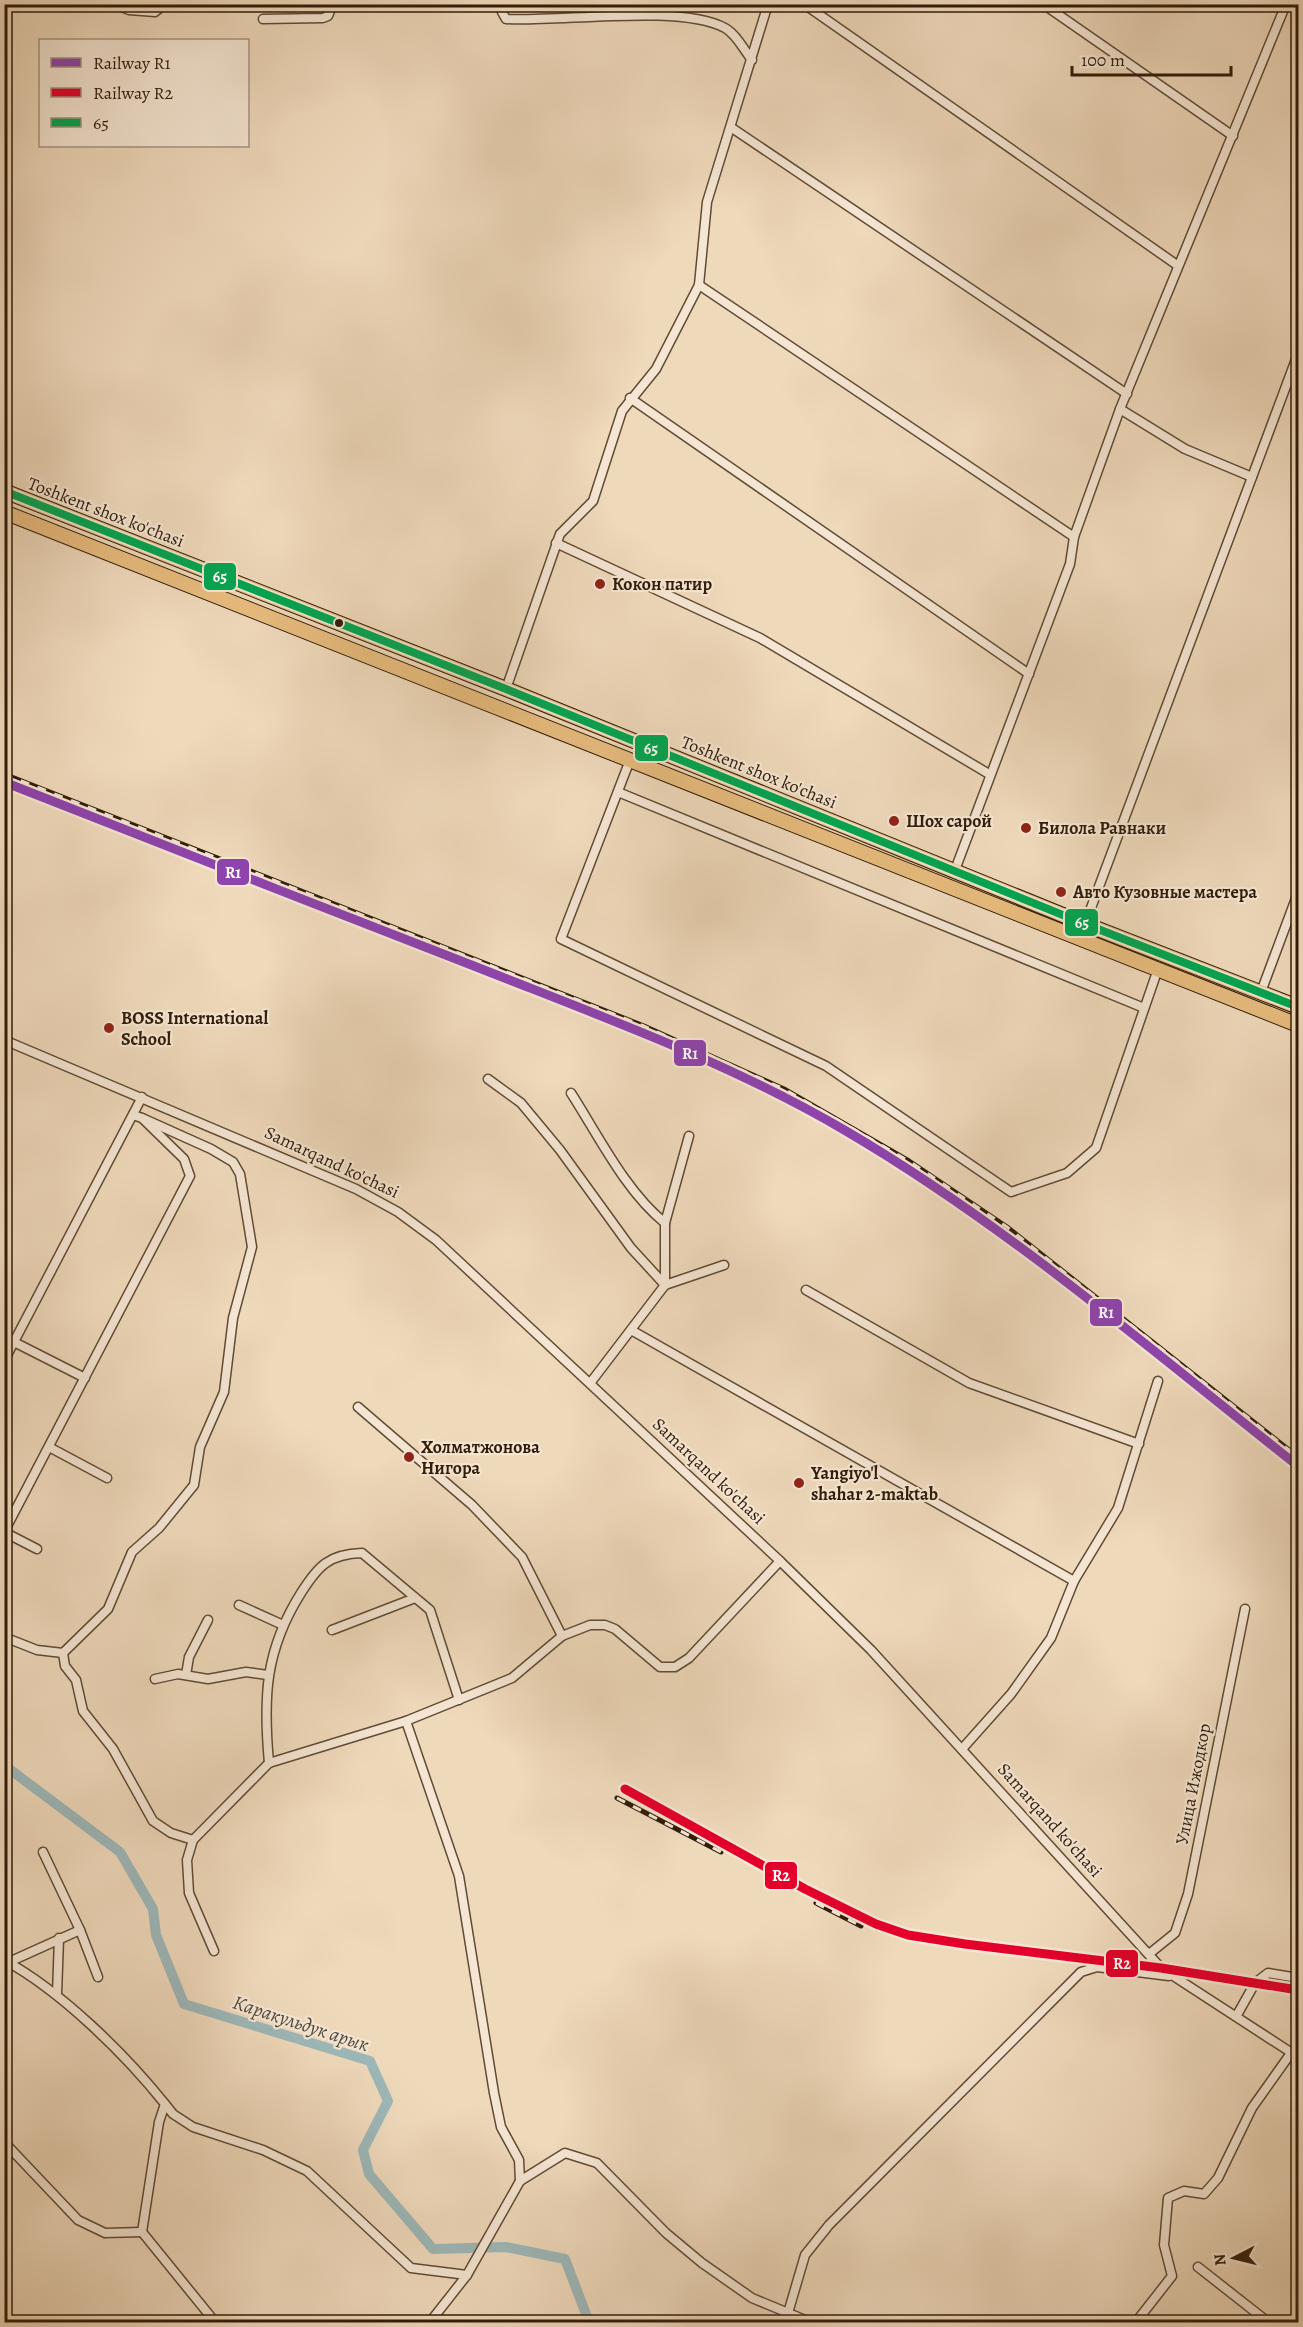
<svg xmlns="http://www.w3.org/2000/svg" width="1303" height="2327" viewBox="0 0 1303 2327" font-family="Alegreya,serif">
<rect width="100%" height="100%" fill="#efd9bb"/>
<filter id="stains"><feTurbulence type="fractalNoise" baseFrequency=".00333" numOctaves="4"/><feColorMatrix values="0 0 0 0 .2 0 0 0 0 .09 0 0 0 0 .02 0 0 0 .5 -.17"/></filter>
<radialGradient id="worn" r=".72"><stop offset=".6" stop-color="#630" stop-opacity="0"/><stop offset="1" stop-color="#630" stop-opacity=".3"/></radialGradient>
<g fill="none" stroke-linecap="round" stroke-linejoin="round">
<polyline stroke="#9db8b9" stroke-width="10" points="4,1765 120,1852 153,1909 156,1935 184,2004 370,2061 388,2101 363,2150 369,2174 433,2249 506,2247 565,2259 589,2322"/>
<defs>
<g id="minor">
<polyline points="114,4 129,10 155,12 165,4"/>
<path d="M504 4 502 12 506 19C561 22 680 4 725 28 736 34 744 50 752 60"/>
<polyline points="804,4 1177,265"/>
<polyline points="1043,4 1233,136"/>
<polyline points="1290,4 1298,10"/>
<polyline points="263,19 323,18 328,16 333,4"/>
<polyline points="732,128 1127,394"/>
<polyline points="699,285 1074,537"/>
<polyline points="630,398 1029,674"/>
<polyline points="1120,409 1185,449 1252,477"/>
<polyline points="556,543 760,638 989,774"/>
<polyline points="506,689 560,534 593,501 622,411 656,369 699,285 707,202 768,4"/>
<polyline points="630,760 561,939 826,1066 1011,1192 1067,1173 1096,1148 1158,969"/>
<polyline points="618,792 1144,1008"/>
<polyline points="955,870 1070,564 1074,537 1120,409 1286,4"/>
<polyline points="1085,924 1298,354"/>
<polyline points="1261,992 1298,893"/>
<polyline points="4,1040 356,1189 398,1212 436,1240 780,1561 871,1650 1161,1968 1298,2057"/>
<polyline points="488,1079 521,1103 560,1150 631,1248 665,1285"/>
<path d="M571 1093C598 1135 626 1192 665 1223"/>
<polyline points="665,1285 665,1223 689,1136"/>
<polyline points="806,1290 969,1383 1139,1444"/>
<polyline points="631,1330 1074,1581"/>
<polyline points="14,1342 85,1378"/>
<polyline points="4,1361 142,1097"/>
<polyline points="591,1382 665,1285 724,1265"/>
<polyline points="358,1407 472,1505 522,1557 562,1636"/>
<polyline points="49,1447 107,1478"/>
<polyline points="4,1532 190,1176 184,1159 142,1118 133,1115"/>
<polyline points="4,1532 37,1549"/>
<polyline points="239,1605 283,1625"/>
<polyline points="332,1630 415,1598"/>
<polyline points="4,1637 37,1650 63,1653 108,1609 132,1552 159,1528 194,1485 200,1447 224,1392 233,1318 252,1247 240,1174 233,1162 211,1149 142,1118"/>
<polyline points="63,1653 65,1666 76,1680 83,1711 113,1749 153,1821 171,1833 193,1840"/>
<polyline points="186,1675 189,1657 208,1620"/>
<polyline points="155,1679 178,1674 208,1679 246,1672 268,1675"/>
<polyline points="406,1721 459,1876 494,2093 501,2127 519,2160 520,2181"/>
<polyline points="962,1749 1011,1694 1051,1638 1074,1581 1118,1508 1158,1381"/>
<path d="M269 1763C263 1697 265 1650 301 1593 318 1566 329 1554 362 1553L430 1610 459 1700"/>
<polyline points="43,1852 80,1930 98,1977"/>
<polyline points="214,1951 189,1893 187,1860 193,1840 269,1763 406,1721 512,1678 562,1636 590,1625 605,1625 615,1629 660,1667 675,1667 689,1658 780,1561"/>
<polyline points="1149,1954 1175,1933 1188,1894 1245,1609"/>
<path d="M4 1960C61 1991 125 2054 165 2104L159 2122 142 2232 215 2322"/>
<polyline points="9,1962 80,1930"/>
<polyline points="57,1994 59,1938"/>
<polyline points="1237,2015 1255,1983 1268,1973 1298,1978"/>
<polyline points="165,2104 173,2114 193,2127 263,2150 307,2171 411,2268 467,2275"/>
<polyline points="4,2142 78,2220 105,2233 142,2232"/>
<polyline points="1198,2267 1268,2322"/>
<polyline points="788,2313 805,2255 829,2225 1081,1972 1097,1967 1169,1976"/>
<polyline points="430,2322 467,2275 520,2181 565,2153 597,2163 666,2233 702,2263 752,2298 810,2322"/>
<polyline points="1136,2322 1172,2276 1164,2245 1168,2198 1184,2191 1204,2194 1218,2178 1252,2108 1291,2053"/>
</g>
<g id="primary">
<polyline points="4,491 506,689 1085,924 1298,1007"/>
<polyline points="4,512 1298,1025"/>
</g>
</defs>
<use href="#minor" stroke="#604b35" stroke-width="11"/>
<use href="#primary" stroke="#301c08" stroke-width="16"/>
<use href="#minor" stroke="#f5e6d3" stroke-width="8"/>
<use href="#primary" stroke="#e8bc7e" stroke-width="14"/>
<defs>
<g id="rail">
<polyline points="4,774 644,1026 784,1089 909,1161 1007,1227 1298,1457"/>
<polyline points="625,1789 805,1889 876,1924 908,1935 965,1944 1161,1968 1298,1990"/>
<polyline points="617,1798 721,1852"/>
<polyline points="816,1903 861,1926"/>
</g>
</defs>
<use href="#rail" stroke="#301c08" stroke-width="5"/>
<use href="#rail" stroke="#f5e6d3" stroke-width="3" stroke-dasharray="9" stroke-linecap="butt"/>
<defs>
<polyline id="bus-1" points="4,491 506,689 1085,924 1298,1007"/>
</defs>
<use href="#bus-1" stroke="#f5e6d3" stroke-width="12"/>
<use href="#bus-1" stroke="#00a651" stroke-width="8"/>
<defs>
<path id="rail-1" d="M4 782C161 844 317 905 474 966 600 1016 729 1062 846 1131 1008 1226 1151 1350 1298 1466"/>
<polyline id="rail-2" points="625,1789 805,1889 876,1924 908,1935 965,1944 1161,1968 1298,1990"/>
</defs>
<use href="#rail-1" stroke="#f5e6d3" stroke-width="14"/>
<use href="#rail-2" stroke="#f5e6d3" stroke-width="14"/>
<use href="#rail-1" stroke="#8e44ad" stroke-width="9"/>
<use href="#rail-2" stroke="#e4002b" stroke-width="9"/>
</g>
<g fill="#8f2418" stroke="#f5e6d3" stroke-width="2">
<circle cx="600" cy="584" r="6"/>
<circle cx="894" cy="821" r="6"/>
<circle cx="1026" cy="828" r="6"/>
<circle cx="1061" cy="892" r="6"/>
<circle cx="109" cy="1028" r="6"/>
<circle cx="409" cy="1457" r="6"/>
<circle cx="799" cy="1483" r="6"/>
</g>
<circle fill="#301c08" stroke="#f5e6d3" stroke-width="2" cx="339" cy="623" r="5"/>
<g text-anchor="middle" stroke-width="4.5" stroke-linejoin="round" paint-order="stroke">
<g font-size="18" fill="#301c08" stroke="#f5e6d3">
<text transform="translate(106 512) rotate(21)" y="6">Toshkent shox ko'chasi</text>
<text transform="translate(759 772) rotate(22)" y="6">Toshkent shox ko'chasi</text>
<text transform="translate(332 1162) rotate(25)" y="6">Samarqand ko'chasi</text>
<text transform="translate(709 1471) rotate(43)" y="6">Samarqand ko'chasi</text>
<text transform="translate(1193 1784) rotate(-79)" y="6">Улица Ижодкор</text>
<text transform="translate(1050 1820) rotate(48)" y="6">Samarqand ko'chasi</text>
</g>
<g font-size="18" font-weight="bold" fill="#301c08" stroke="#f5e6d3" text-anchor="start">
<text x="612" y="590">Кокон патир</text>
<text x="906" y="827">Шох сарой</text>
<text x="1038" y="834">Билола Равнаки</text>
<text x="1073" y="898">Авто Кузовные мастера</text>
<text x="121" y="1024">BOSS International<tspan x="121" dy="21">School</tspan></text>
<text x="421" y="1453">Холматжонова<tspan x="421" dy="21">Нигора</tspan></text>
<text x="811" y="1479">Yangiyo'l<tspan x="811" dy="21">shahar 2-maktab</tspan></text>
</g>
<g font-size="20" font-style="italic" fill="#514b3d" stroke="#f5e6d3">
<text transform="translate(301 2023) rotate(18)" y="7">Каракульдук арык</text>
</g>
</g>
<g stroke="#f5e6d3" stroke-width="2">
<rect x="203" y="562" width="34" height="29" rx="6" fill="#00a651"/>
<rect x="634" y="734" width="35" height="28" rx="6" fill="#00a651"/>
<rect x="216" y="858" width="34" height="28" rx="6" fill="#8e44ad"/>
<rect x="1064" y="908" width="35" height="29" rx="6" fill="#00a651"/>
<rect x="673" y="1039" width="34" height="28" rx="6" fill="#8e44ad"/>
<rect x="1089" y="1298" width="34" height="29" rx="6" fill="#8e44ad"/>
<rect x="764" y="1861" width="34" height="29" rx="6" fill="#e4002b"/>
<rect x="1105" y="1949" width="34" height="29" rx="6" fill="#e4002b"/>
</g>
<g font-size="16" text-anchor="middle" font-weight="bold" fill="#fff">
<text x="220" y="582">65</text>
<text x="651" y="754">65</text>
<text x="233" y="878">R1</text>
<text x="1082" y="928">65</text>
<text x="690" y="1059">R1</text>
<text x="1106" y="1318">R1</text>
<text x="781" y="1881">R2</text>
<text x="1122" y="1969">R2</text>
</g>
<rect width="1303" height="2327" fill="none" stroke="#efd9bb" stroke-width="24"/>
<rect x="6" y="6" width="1291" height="2315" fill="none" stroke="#301c08" stroke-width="3"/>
<rect x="12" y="12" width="1279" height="2303" fill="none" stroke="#301c08" stroke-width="1.5"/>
<rect x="39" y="39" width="210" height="108" fill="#f5e6d3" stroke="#a69582" stroke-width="1.5"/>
<rect x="51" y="58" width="30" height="9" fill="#8e44ad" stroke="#a69582" stroke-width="1.5"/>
<text x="93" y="69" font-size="18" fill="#301c08">Railway R1</text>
<rect x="51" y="88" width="30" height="9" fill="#e4002b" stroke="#a69582" stroke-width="1.5"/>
<text x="93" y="99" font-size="18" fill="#301c08">Railway R2</text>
<rect x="51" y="118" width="30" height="9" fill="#00a651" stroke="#a69582" stroke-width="1.5"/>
<text x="93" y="129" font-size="18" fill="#301c08">65</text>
<g transform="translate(1234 2258) rotate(263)" stroke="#f5e6d3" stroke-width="4.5" paint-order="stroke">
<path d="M0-4.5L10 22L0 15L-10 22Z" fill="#301c08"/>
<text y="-9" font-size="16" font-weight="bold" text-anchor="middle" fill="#301c08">N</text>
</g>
<path d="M1072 66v9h159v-9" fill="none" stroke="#301c08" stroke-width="3"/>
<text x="1081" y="66" font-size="18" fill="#301c08" stroke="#f5e6d3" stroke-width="4.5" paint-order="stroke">100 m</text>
<rect width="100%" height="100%" filter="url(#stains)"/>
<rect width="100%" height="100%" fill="url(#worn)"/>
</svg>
